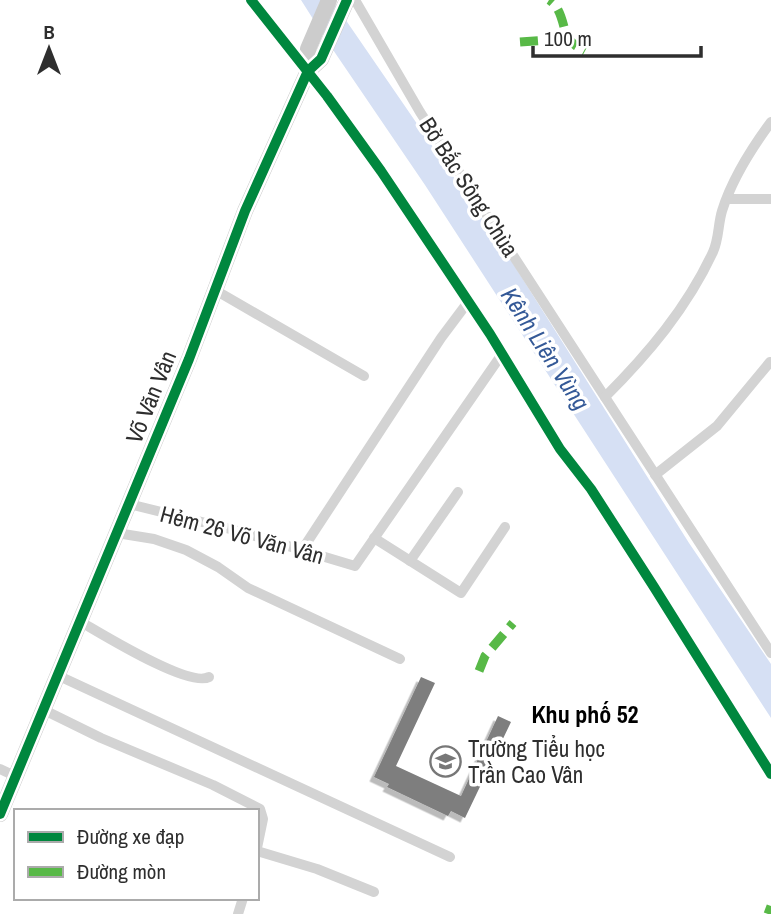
<svg xmlns="http://www.w3.org/2000/svg" width="771" height="914" viewBox="0 0 771 914" font-family="'Archivo Narrow',sans-serif">
<defs>
<filter id="shadow"><feDropShadow dx="-4.5" dy="4.5" stdDeviation="0" flood-color="#0004"/></filter>
</defs>
<rect width="100%" height="100%" fill="#fff"/>
<polygon fill="#d6e0f4" points="301,0 332,0 512,262 689,543 771,664 771,718 425,185 327,41"/>
<polygon fill="#7e7e7e" filter="url(#shadow)" points="421,677 435,683 396,766 461,796 498,716 511,722 465,818 451,811 448,816 387,787 389,784 374,777"/>
<g fill="none" stroke-linecap="round" stroke-linejoin="round">
<g stroke="#d3d3d3" stroke-width="10">
<polyline points="251,0 327,96 381,171 444,265 490,334 560,449 591,489 654,587 771,774"/>
<polyline points="355,0 420,112 771,653"/>
<polyline points="727,199 771,199"/>
<polyline points="215,290 364,376"/>
<path d="M605 397C648 354 687 308 713 252 719 239 718 224 722 211 732 179 751 149 771 122"/>
<polyline points="655,475 717,426 770,362"/>
<polyline points="129,504 238,531 355,566 502,354"/>
<polyline points="117,533 154,539 186,550 218,567 248,588 400,659"/>
<polyline points="374,538 461,593 505,527"/>
<polyline points="302,550 441,338 468,302"/>
<polyline points="410,561 458,492"/>
<path d="M81 622C102 634 189 688 209 677"/>
<polyline points="59,676 450,857"/>
<polyline points="44,710 101,738 213,785 260,809 263,819 257,848"/>
<polyline points="0,769 15,776"/>
<polyline points="257,851 317,869 374,892"/>
<polyline points="238,914 243,898"/>
</g>
<g stroke="#ccc" stroke-width="16">
<polyline points="308,71 308,49 329,0"/>
<polyline points="0,814 189,359 245,211 308,71 321,59 347,0"/>
</g>
<g stroke="#58b947" stroke-width="9" stroke-dasharray="18 9" stroke-linecap="butt">
<polyline points="563,34 576,46 585,51"/>
<path d="M520 42 560 39 565 31C562 19 559 6 549 0"/>
<polyline points="479,671 485,656 513,623"/>
<polyline points="768,914 771,906"/>
</g>
<defs>
<g id="cycleway">
<polyline points="251,0 327,96 381,171 444,265 490,334 560,449 591,489 654,587 771,774"/>
<polyline points="0,814 189,359 245,211 308,71 321,59 347,0"/>
</g>
</defs>
<use href="#cycleway" stroke="#fff" stroke-width="15"/>
<use href="#cycleway" stroke="#00873e" stroke-width="10"/>
</g>
<defs>
<symbol id="school-ring" viewBox="-11 -11 22 22"><circle r="9.5" fill="#fff" stroke="#777" stroke-width="1.5"/><path d="M0-5L7-2L0 1L-7-2ZM-4 1L0 2.5L4 1V4Q0 6-4 4Z" fill="#777"/></symbol>
</defs>
<g fill-rule="evenodd">
<use href="#school-ring" x="428" y="744" width="35" height="35"/>
</g>
<g text-anchor="middle" stroke-width="7" stroke-linejoin="round" paint-order="stroke">
<g font-size="23" fill="#2e2e2e" stroke="#fff">
<text transform="translate(469 187) rotate(57)" y="8">Bờ Bắc Sông Chùa</text>
<text transform="translate(151 397) rotate(-68)" y="8">Võ Văn Vân</text>
<text transform="translate(242 535) rotate(15)" y="8">Hẻm 26 Võ Văn Vân</text>
</g>
<g font-size="23" fill="#2e2e2e" stroke="#fff" text-anchor="start">
<text x="468" y="757">Trường Tiểu học<tspan x="468" dy="26">Trần Cao Vân</tspan></text>
</g>
<g font-size="24" font-style="italic" fill="#345997" stroke="#fff">
<text transform="translate(545 349) rotate(57)" y="8">Kênh Liên Vùng</text>
</g>
<g font-size="24" font-weight="bold" fill="#000" stroke="#fff">
<text x="585" y="723">Khu phố 52</text>
</g>
</g>
<rect x="14" y="809" width="245" height="91" fill="#ffffff" stroke="#ababab" stroke-width="2"/>
<rect x="28" y="832" width="35" height="10" fill="#00873e" stroke="#ababab" stroke-width="2"/>
<text x="77" y="844" font-size="21" fill="#2e2e2e">Đường xe đạp</text>
<rect x="28" y="867" width="35" height="10" fill="#58b947" stroke="#ababab" stroke-width="2"/>
<text x="77" y="879" font-size="21" fill="#2e2e2e">Đường mòn</text>
<g transform="translate(49 49)" stroke="#ffffff" stroke-width="5" paint-order="stroke">
<path d="M0-5L12 26L0 18L-12 26Z" fill="#2e2e2e"/>
<text y="-10" font-size="19" font-weight="bold" text-anchor="middle" fill="#2e2e2e">B</text>
</g>
<path d="M533 46v10h168v-10" fill="none" stroke="#2e2e2e" stroke-width="3.5"/>
<text x="544" y="46" font-size="21" fill="#2e2e2e" stroke="#ffffff" stroke-width="5" paint-order="stroke">100 m</text>
</svg>
